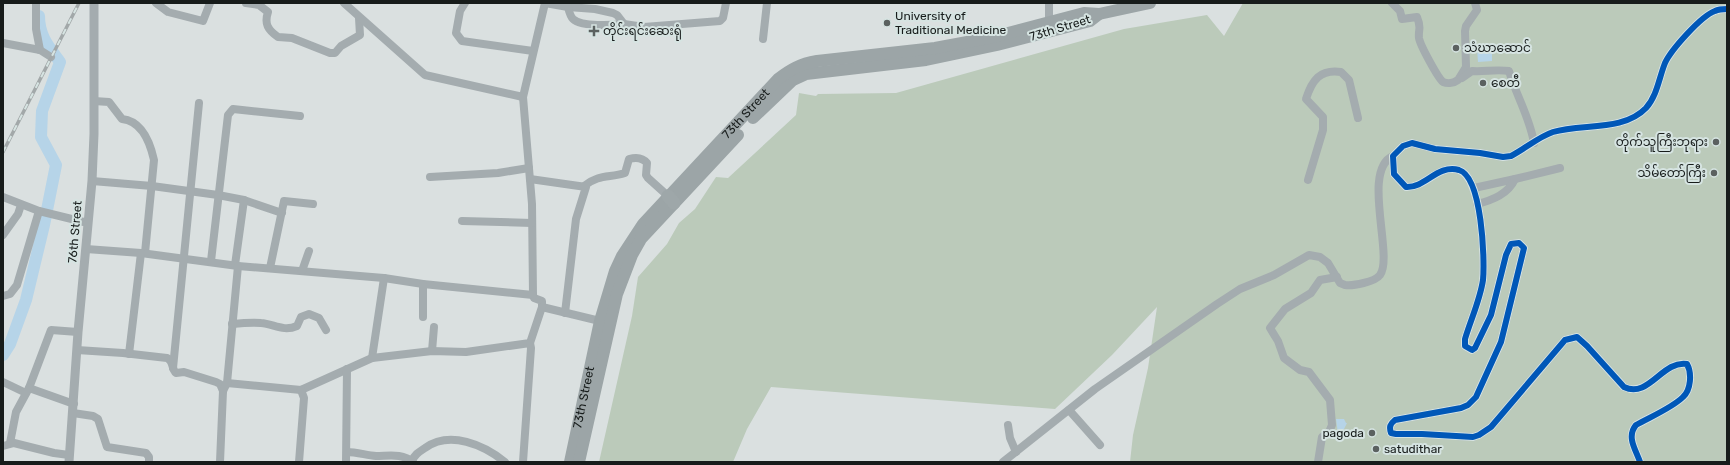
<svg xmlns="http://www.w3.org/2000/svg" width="1730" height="465" viewBox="0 0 1730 465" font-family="Rubik,'Noto Sans Myanmar',sans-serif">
<rect width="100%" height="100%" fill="#dae0e0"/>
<polygon fill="#bbcaba" points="1243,3 1727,3 1727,462 1130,462 1133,435 1148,368 1157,307 1112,355 1055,409 771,387 747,429 733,462 599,462 632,316 638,277 667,244 679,223 695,209 716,177 728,178 796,115 799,93 816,96 818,94 896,93 1124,29 1207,15 1224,36"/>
<g fill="#b6d4e8">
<polygon points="1477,49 1492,49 1492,61 1478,62"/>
<polygon points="1336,419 1344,419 1346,423 1347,423 1341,435 1338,434"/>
</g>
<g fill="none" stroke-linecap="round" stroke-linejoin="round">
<path stroke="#b6d4e8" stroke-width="12" d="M3 355 10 344 26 300 44 225 56 165 41 137 42 111 60 62C49 47 39 36 39 16"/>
<g stroke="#a4acaf" stroke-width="8">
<polyline points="36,3 36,29 40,50"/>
<polyline points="156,3 168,12 203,21 210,3"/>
<path d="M246 3 259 5 268 12C264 24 268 30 278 37L292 38 330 53H335L341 46 360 35 359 18"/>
<polyline points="344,3 425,75 523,97"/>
<polyline points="465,3 460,11 456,33 462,41 533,51"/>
<polyline points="545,3 523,97 532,204 533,295 534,298 542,301 542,307 604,322"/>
<polyline points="545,3 568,7 595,9 613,13 617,15 624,24 644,27 720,21 723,18 726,3"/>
<polyline points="1049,3 1049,22"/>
<path d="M1392 3 1400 11 1402 19 1417 17C1422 29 1418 28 1419 38 1420 45 1438 78 1443 82 1448 84 1454 83 1458 80L1466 67 1465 31 1466 26 1477 10 1475 3"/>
<path d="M568 7C569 11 570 16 573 19 581 27 613 25 624 24"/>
<polyline points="763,39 767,3"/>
<polyline points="3,43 40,50 51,57"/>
<path d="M1462 78 1472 71C1484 72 1496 69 1509 71 1516 95 1530 118 1534 143"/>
<path d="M94 101 109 102 122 119C142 121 150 142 154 160L145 253"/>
<polyline points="430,177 498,173 529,168"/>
<polyline points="530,179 586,187 576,219 565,313"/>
<path d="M1308 180 1323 130V117L1306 99C1312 80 1320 69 1341 72L1349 80 1358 118"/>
<polyline points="92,181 152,186 218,195 244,200 282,213"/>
<path d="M584 186C599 174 609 178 625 173L629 159C636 157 643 158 647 163L646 175 648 178 668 196"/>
<polyline points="1474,188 1515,179"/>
<polyline points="3,197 39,211 88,223"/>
<path d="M1477 204C1493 200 1508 194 1515 179L1560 168"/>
<polyline points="462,221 532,223"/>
<polyline points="3,235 18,214 21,205"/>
<polyline points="86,249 141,253 238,266 384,278 423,284 533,295"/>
<polyline points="211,261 228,115 233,109 300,116"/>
<polyline points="235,265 244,200"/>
<polyline points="270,268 284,201 313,204"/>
<polyline points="302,271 309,251"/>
<polyline points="423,284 423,317"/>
<polyline points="3,296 10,294 17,285 39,211"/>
<path d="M232 324C242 323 252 322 261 323 274 324 283 332 297 326L301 317 309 314 319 318 326 330"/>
<path d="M77 350 123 353 167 358C174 361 171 369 176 373L184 372 216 382 220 384 223 391"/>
<polyline points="432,351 434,327"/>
<polyline points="129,354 141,253"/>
<polyline points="372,358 384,278"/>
<polyline points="173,368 199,103"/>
<polyline points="3,382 26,393"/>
<polyline points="227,383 301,390 372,358 432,351 466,352 530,343 542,307"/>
<polyline points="74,404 29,388 51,330 78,332"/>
<polyline points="1069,410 1100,445"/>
<polyline points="73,413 93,416 98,419 107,447 146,453 149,457 149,462"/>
<polyline points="1008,425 1010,438 1016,452"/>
<polyline points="10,443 16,412 29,388"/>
<polyline points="3,446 14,443 54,453 69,455"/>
<path d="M347 452C356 452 366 455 376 456 389 456 402 453 413 462"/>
<path d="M412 461C415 454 419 452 425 448 450 430 484 445 505 462"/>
<polyline points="220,462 223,391 227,383 238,266"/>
<polyline points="299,462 304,398 301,390"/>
<polyline points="346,462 347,369"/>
<polyline points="523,462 531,348 530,343"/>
<path d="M1003 462 1095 389 1217 304 1240 289 1274 275 1309 255 1320 257 1328 263 1340 283 1345 285C1353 286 1375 282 1380 275 1394 256 1361 170 1393 156"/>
<polyline points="1318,462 1322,437 1329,432 1332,425 1330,400 1309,372 1300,370 1284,358 1278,341 1270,328 1285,309 1311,293 1320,280 1337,277"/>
<path d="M1640 462C1636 450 1626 437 1636 425 1650 417 1672 408 1683 397 1691 390 1692 373 1687 364 1662 360 1649 399 1624 387L1587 346 1577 337 1565 340 1491 427 1479 435 1473 437 1422 434H1396L1391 433C1389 427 1390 424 1395 420L1461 408 1468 405 1476 397 1501 342 1524 248 1519 243 1511 244 1506 255 1491 315 1475 348 1472 350 1465 346V339C1471 319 1480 300 1483 280 1485 259 1482 177 1459 170 1437 164 1426 188 1406 187L1394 174 1393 156 1403 146 1412 143 1435 149 1480 153 1503 157 1511 156C1525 149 1538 137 1553 132 1582 123 1623 132 1646 108 1657 96 1659 78 1665 63 1671 50 1701 16 1715 11 1719 9 1723 9 1727 9"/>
</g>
<polyline stroke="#a4acaf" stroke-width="9" points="69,462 78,332 92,181 94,134 94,3"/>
<g stroke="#9ca5a7" stroke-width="12">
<polyline points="753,118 793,80 806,74 926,60 997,45 1090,21 1099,14"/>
<path id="s1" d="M570 462 600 321 615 271 622 256 643 224 778 79C791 69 800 64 817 61L935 48 989 38 1084 13 1099 14 1150 3"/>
<polyline points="579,462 617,294 632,255 641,239 738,135"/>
</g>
<polyline stroke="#9ea7a9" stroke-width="13" points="668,196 674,203"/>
<defs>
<polyline id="rail" points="3,152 79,3"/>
</defs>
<use href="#rail" stroke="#a2a8a9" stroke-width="3.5"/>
<use href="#rail" stroke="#d6e4e2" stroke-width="2" stroke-dasharray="6" stroke-linecap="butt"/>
<defs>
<path id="cycleway" d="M1640 462C1636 450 1626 437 1636 425 1650 417 1672 408 1683 397 1691 390 1692 373 1687 364 1662 360 1649 399 1624 387L1587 346 1577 337 1565 340 1491 427 1479 435 1473 437 1422 434H1396L1391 433C1389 427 1390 424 1395 420L1461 408 1468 405 1476 397 1501 342 1524 248 1519 243 1511 244 1506 255 1491 315 1475 348 1472 350 1465 346V339C1471 319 1480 300 1483 280 1485 259 1482 177 1459 170 1437 164 1426 188 1406 187L1394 174 1393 156 1403 146 1412 143 1435 149 1480 153 1503 157 1511 156C1525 149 1538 137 1553 132 1582 123 1623 132 1646 108 1657 96 1659 78 1665 63 1671 50 1701 16 1715 11 1719 9 1723 9 1727 9"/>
</defs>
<use href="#cycleway" stroke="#d6e4e2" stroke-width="8"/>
<use href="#cycleway" stroke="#0057b8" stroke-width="6"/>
</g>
<g fill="#5b6160" stroke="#d6e4e2" stroke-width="1.5">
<circle cx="887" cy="23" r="4"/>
<path d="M592 25h4v4h4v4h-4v4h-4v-4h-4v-4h4z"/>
<circle cx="1456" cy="48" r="4"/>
<circle cx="1483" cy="83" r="4"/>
<circle cx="1716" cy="142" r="4"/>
<circle cx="1714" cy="173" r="4"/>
<circle cx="1372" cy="433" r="4"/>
<circle cx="1376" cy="449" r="4"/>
</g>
<g text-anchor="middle" stroke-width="4" stroke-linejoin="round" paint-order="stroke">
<g font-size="12" fill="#171c1b" stroke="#d6e4e2" text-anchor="start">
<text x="895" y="20">University of<tspan x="895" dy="14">Traditional Medicine</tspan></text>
<text x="603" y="35">တိုင်းရင်းဆေးရုံ</text>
<text x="1464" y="52">သံဃာဆောင်</text>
<text x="1491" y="87">စေတီ</text>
<text x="1708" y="146" text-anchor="end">တိုက်သူကြီးဘုရား</text>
<text x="1706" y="177" text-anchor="end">သိမ်တော်ကြီး</text>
<text x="1364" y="437" text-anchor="end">pagoda</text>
<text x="1384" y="453">satudithar</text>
</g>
<g font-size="12" fill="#171c1b" stroke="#d6e4e2">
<text transform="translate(1060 28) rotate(-17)" y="4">73th Street</text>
<text dy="4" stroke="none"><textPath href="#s1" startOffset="402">73th Street</textPath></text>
<text transform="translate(75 232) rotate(-85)" y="4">76th Street</text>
<text dy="4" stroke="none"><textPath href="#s1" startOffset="66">73th Street</textPath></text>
</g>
</g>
<rect width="1730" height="465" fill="none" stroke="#171c1b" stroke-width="8"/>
</svg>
